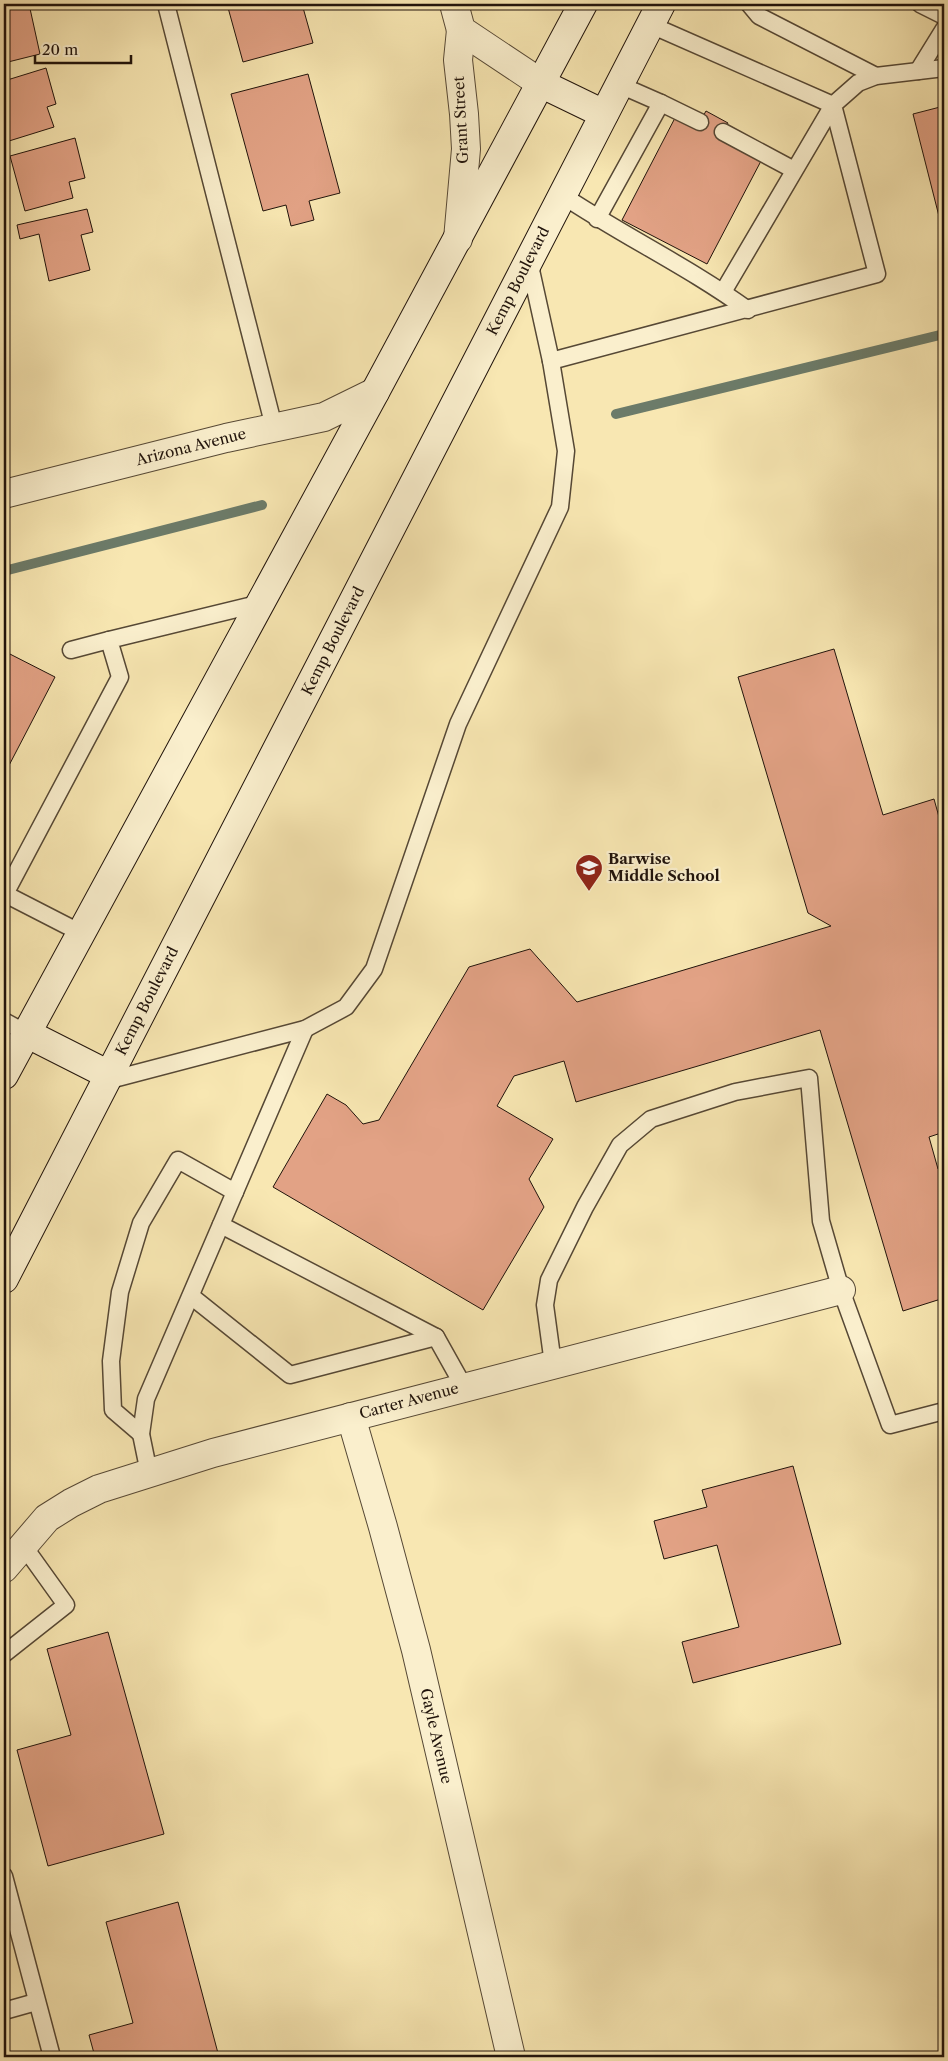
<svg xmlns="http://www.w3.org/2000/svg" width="948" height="2061" viewBox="0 0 948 2061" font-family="'Libre Caslon Text',serif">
<rect width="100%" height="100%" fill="#f8e7b2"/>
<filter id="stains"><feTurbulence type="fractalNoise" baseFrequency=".004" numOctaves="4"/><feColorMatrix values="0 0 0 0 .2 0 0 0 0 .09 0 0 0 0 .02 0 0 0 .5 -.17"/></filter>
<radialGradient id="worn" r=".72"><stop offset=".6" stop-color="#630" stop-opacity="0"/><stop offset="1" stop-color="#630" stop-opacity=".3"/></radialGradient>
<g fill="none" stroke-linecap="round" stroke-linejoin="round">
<g stroke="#6c7b69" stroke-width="10">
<polyline points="616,414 944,334"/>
<polyline points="4,571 262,505"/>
</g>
</g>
<g fill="#e2a285" stroke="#20130b">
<polygon points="4,4 29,4 40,54 4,63"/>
<polygon points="227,4 302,4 313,43 243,62"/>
<polygon points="46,68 56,104 47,107 54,127 9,141 4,122 4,81"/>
<polygon points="308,74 340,193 309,201 314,220 291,226 286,205 263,211 231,94"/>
<polygon points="944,106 944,236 913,114"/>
<polygon points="706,111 728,123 719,139 761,161 707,264 622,220 676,116 697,127"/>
<polygon points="75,138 85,178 69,182 73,198 25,211 10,156"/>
<polygon points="87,209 93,232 81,235 90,270 49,281 39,234 20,239 17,225"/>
<polygon points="834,649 883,815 934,799 944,835 944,1132 929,1137 938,1169 944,1167 944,1298 903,1311 820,1030 576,1102 564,1061 514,1076 497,1106 553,1139 529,1179 544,1207 483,1310 273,1187 327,1094 346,1105 363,1124 379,1120 469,967 530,949 577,1002 831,926 808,913 738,677"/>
<polygon points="4,651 55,677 4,775"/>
<polygon points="793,1466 841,1644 693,1683 682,1642 739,1627 717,1545 664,1559 654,1521 707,1507 702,1490"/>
<polygon points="108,1632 164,1834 48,1866 17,1750 71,1735 47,1649"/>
<polygon points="178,1902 219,2057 95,2057 89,2035 133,2023 106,1922"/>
</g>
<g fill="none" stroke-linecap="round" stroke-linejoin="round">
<defs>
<g id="service">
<polyline points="166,4 274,427"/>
<polyline points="749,4 759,16 876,76"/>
<polyline points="920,4 944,16"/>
<polyline points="651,25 833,105 723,292"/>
<polyline points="918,71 944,29"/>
<polyline points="661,103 700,122"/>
<polyline points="723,132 794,170"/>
<path d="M562 195C623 236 689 267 748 310"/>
<polyline points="597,219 661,103 620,85"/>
<polyline points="551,361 877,274 833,105 858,83 876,76 944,68"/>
<polyline points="71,650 109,640"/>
<polyline points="81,933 5,894 120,677 109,640 261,603"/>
<polyline points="4,1021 26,1033"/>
<polyline points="106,1081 305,1029 346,1007 374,969 458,724 560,507 566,451 551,361 529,261"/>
<polyline points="221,1225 436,1337 464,1387"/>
<polyline points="191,1296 290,1375 436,1337"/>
<polyline points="553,1364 545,1305 549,1280 585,1207 620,1145 651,1119 735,1092 809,1078 821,1221 841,1290 890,1425 944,1411"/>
<polyline points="141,1434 113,1410 111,1361 120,1292 141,1223 178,1160 235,1192"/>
<polyline points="149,1473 141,1434 146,1399 305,1029"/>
<polyline points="4,1654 66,1605 23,1545"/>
<polyline points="4,1876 52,2057"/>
<polyline points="4,2011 36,2002"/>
</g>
<g id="minor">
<polyline points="454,4 461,30 542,84"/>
<polyline points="458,239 466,149 464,114 458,60 461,30"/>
<polyline points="4,494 226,438 324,417 375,392"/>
<polyline points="351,1417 383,1527 416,1650 511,2057"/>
<polyline points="4,1568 47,1518 71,1503 99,1489 213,1453 841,1290"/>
</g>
<g id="secondary">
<polyline points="542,84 604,114"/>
<polyline points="26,1033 109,1075"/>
<polyline points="4,1075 375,392 583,4"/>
<polyline points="4,1279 661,4"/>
</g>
</defs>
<use href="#service" stroke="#564835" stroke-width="19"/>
<use href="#minor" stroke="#564835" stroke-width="30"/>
<use href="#secondary" stroke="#20130b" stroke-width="30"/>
<use href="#service" stroke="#faefcd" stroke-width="16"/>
<use href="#minor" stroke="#faefcd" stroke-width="28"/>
<use href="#secondary" stroke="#faefcd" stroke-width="28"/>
</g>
<defs>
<symbol id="school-pin" viewBox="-11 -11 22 30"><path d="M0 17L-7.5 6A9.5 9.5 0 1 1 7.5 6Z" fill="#8f2418" stroke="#faefcd"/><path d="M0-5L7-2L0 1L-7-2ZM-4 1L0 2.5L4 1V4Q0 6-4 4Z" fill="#fff"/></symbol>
</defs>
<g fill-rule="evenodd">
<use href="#school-pin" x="573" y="852" width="32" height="43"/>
</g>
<g text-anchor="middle" stroke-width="4.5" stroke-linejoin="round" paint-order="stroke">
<g font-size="15" fill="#20130b" stroke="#faefcd">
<text transform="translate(461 120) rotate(-93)" y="5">Grant Street</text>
<text transform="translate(518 281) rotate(-63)" y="5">Kemp Boulevard</text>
<text transform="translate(191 447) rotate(-14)" y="5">Arizona Avenue</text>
<text transform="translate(333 641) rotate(-63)" y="5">Kemp Boulevard</text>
<text transform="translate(147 1001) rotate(-63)" y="5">Kemp Boulevard</text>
<text transform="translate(409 1401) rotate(-15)" y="5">Carter Avenue</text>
<text transform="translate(436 1736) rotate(77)" y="5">Gayle Avenue</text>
</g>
<g font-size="15" font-weight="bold" fill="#20130b" stroke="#faefcd" text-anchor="start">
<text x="608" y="864">Barwise<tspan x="608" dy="17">Middle School</tspan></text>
</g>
</g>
<rect width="948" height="2061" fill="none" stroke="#f8e7b2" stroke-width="20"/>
<rect x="5" y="5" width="938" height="2051" fill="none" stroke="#20130b" stroke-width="2.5"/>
<rect x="10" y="10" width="928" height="2041" fill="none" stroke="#20130b"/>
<path d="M35 55v8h96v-8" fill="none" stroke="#20130b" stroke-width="2.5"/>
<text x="42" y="55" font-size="15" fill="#20130b" stroke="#faefcd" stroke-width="4" paint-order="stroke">20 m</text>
<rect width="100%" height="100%" filter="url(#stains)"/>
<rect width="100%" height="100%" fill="url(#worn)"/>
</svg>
